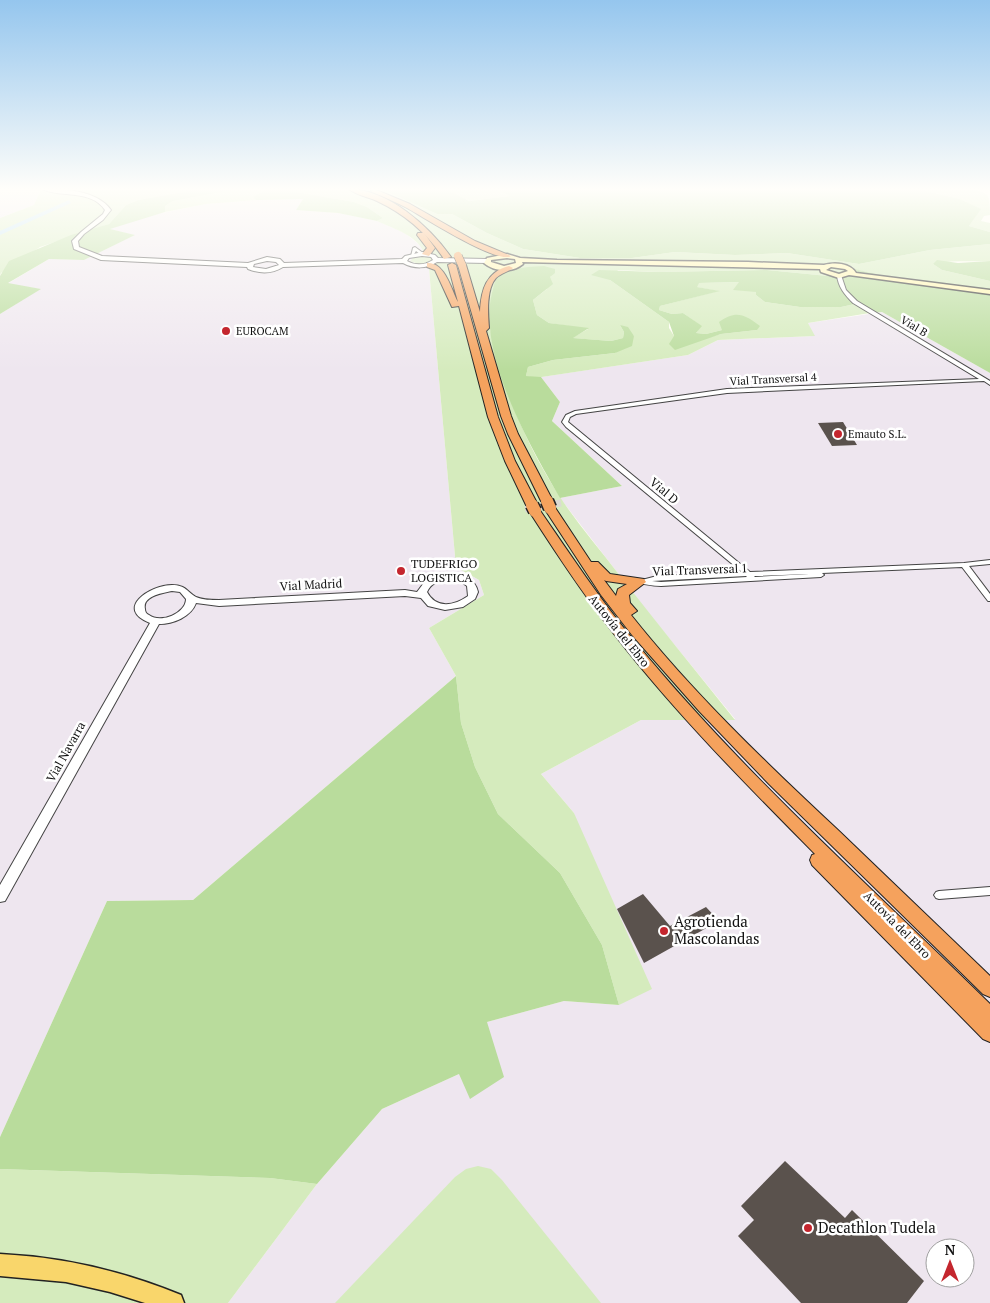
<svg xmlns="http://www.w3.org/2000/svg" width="990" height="1303" viewBox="0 0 990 1303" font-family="'PT Serif',serif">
<rect width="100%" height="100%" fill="#fffdf5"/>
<g fill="#eee6ef" fill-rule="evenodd">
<polygon points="0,189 41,189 34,205 0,218"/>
<polygon points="270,199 303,199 296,210 338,213 377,221 405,233 423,248 429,269 456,567 479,580 484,595 429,628 456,676 193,900 107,901 0,1137 0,314 40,289 7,284 49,259 84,260 134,235 109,229 148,216 206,204"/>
<path d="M882 312 990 373V1303H228L317 1184 382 1109 459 1074 487 1022 564 1001 619 1005 574 813 541 774 641 720 735 719 647 611 560 498 622 486 552 421 560 402 541 377 688 355 718 340 814 336 808 323ZM935 1248H965V1278H935Z"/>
</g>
<g fill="#d5ebbd">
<polygon points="41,189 200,189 138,200 126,205 109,224 40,247 1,273 0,276 0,218 34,205"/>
<polygon points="238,189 266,189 253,197 256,200 206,204 165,212 165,206 173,201"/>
<path d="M279 189H381L437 214H452L487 233 523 249 580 258H632L675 252 735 255 787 253 859 264 930 250 990 244V261C971 262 951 260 933 264L942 270 990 281V288C943 284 893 280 847 267L849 272 828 276 767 270 658 272 618 270 610 280 669 322V328L674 336 700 340 721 334 757 330H722L706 334 696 333 701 326 683 313 672 314 659 310 660 306 718 291 696 287 698 283 740 282 756 292V295L765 302 800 307H841L855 304 876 312 808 323 815 336 718 340 688 355 535 378 526 376 528 367 553 360 615 353 634 336 620 325 624 332 623 338 611 341 572 338 588 329 549 323 537 315 533 300 547 289 550 277 555 269 489 323C501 385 525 443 560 497 577 523 598 547 617 572 656 622 696 671 735 720H641L541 774 574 813 652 989 619 1005 602 945 560 873 498 814 475 767 461 723 456 676 429 628 484 595 479 580 456 567 429 269 428 264H418L410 261 413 258 425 256C420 236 394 229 377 221L383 218 367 207 354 202Z"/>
<polygon points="447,189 497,189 511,196 469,201"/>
<path d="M918 189C932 189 980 185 988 196 990 200 990 210 990 215L984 216 981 221 990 223V232L969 226 980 209 960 199Z"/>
<polygon points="478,1166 491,1169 502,1180 601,1303 335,1303 455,1177 466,1169"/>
<polygon points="0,1169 270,1178 317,1184 228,1303 0,1303"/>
</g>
<g fill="#b9dc9c">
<polygon points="200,189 238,189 173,201 165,206 165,212 110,229 135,235 84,260 49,259 8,283 41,289 0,314 0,276 9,261 71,235 109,224 126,205 138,200"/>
<polygon points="266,189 279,189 354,202 367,207 383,218 377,221 338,213 296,210 303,199 256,200 253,197"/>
<polygon points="381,189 447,189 469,201 510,196 497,189 918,189 960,199 981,209 969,226 990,232 990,244 930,250 859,264 787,253 735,255 675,252 632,258 580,258 523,249 487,233 452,214 437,214"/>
<polygon points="937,260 958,263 990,261 990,281 942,270 933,264"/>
<path d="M544 266 555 269V273L550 277 553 284 533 300 537 315 549 323 589 328 573 338 611 341 623 338 624 332 620 325 628 327 634 336 632 346 615 353 553 360 528 367 526 376 541 377 560 402 552 421 622 486 560 498C530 446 477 354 492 293 494 286 494 280 500 276 510 267 531 267 544 266Z"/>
<path d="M848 267C893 280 943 284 990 288V373L882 312 872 313 855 304 841 307H800L765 302 756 295V292L733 290 739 282 699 283 697 287 720 291 660 306 659 310 672 314 683 313 702 326 696 333 706 334 722 330 719 322C736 310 744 314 760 326L757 330 721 334 675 350 669 344 674 336 669 322 610 280 591 275 599 270 658 272 767 270 828 276 842 273Z"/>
<polygon points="456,676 461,723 475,767 498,814 560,873 602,945 619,1005 564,1001 487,1022 504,1077 470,1099 459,1074 382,1109 317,1184 270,1178 0,1169 0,1137 107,901 193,900"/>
</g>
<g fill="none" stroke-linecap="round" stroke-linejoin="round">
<polygon fill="#b9e0f7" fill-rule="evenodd" points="69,200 71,203 0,235 0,231"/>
</g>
<g fill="#5a524d">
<polygon points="843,422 857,445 832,446 818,423"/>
<polygon points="643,894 670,926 706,907 719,921 644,963 617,909"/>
<polygon points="785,1161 845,1218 852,1210 924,1281 907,1303 801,1303 738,1236 754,1220 741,1206"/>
</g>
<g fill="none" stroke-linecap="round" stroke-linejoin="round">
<polyline stroke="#dbdad3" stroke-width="7" stroke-dasharray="7 3" stroke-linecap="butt" points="525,509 561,503"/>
<defs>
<g id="minor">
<polygon points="415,247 423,253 423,255 421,255 416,251 413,256 411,256 413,248"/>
<path d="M837 275H841L846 290 857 301 990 381V385L984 381 727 393 576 414 570 417 568 422 750 572 964 563 990 560V564L969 566 990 594V601H988L962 567 822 573 824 575 821 577 661 586C653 586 645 584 638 583L637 582 638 581 657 576 742 572 566 427 562 422 566 415 575 411 727 389 979 379 853 303C845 295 838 287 837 275ZM809 574 755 577 754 576ZM746 576 747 577 661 582 652 581Z"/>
<polygon points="990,887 990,895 939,899 936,898 934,895 936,892 939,891"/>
</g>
<g id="tertiary">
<path d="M42 189C64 189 97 190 111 210L103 220 84 234 78 241 79 247 102 256 248 263 267 257 280 259 284 263 402 259 405 256 422 252 435 255 438 258 487 259 490 261 487 263 437 262C427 269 414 269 403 263L283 267C272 274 260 274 248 269L247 267 101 260 74 249 72 241 81 232 103 214 105 210C91 189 61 198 42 189ZM422 256 431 257 433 260C425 265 416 266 407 261L409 258ZM267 261 276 262 279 265 266 269 253 267 254 264Z"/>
<path d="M449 573C461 575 475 577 478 592L475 599 463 607 445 610 428 606 421 598 405 596 219 606 196 603C191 617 173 624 159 624L5 901 0 902V885L150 623C114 609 150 585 172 585 186 585 187 592 196 597 203 600 211 600 219 600L405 590 417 592 426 580ZM449 579 460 581 467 586 468 596C454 606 436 609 427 592 431 583 439 580 449 579ZM172 591 180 592 186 599C186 613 161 624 149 615 146 614 145 611 145 609 142 596 163 593 172 591Z"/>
</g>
<path id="secondary" d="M507 254 520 258 557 260 748 262 824 265C835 262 850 263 856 273L990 290V294L849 275 839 278 821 272 820 269 522 262 523 264C512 273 495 272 484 263L487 258ZM507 258 515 259 516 263 504 266 491 262V260ZM831 267 845 269 848 271 839 274 826 270Z"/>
<path id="primary" d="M0 1254C63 1257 123 1271 181 1295L184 1303H145L110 1292 66 1282 0 1276Z"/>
<g id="motorway">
<path d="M349 189C388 189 430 227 451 257L444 259C427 233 405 214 377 201 368 197 356 195 349 189Z"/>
<path d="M374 189 410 204 475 241 511 256C498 265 423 217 407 208 396 202 384 197 372 192L371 191Z"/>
<polygon points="418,233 424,233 435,248 429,256 422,254 427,248 417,235"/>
<path d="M427 263C445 262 451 289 458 302L448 265 452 263 456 265 498 417 515 461 538 505 535 508 539 509C570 554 600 600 636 643 743 773 870 886 990 1004V1042L983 1039 812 865 810 860 812 855 815 854C750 788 683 721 625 648 590 604 559 558 529 511L532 508 526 505 505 461 488 417 459 306 452 307 435 270 427 267Z"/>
<path d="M459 263 466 265 480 312C481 290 486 272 509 266L513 268C508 272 501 273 496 278 486 289 488 314 489 328L486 331 511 416 518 434 553 501 551 503H543L541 501 508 434 501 416 458 265Z"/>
<path d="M550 505 554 506 591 562H598L610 574 644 579 646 582 629 595 630 603 637 611 631 615C693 693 766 763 839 831 889 879 940 928 990 976V997L983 994 769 784 699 711 632 635 601 595 544 508ZM604 580 606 581 627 584 618 589 616 596Z"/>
</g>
</defs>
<use href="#minor" stroke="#444" stroke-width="2"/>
<use href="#tertiary" stroke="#444" stroke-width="2"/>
<use href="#secondary" stroke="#333" stroke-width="3"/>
<use href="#primary" stroke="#222" stroke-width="3"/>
<use href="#motorway" stroke="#222" stroke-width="2"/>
<use href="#minor" fill="#fff" fill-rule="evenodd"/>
<use href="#tertiary" fill="#fff" fill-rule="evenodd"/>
<use href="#secondary" fill="#fff6b0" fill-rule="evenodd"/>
<use href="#primary" fill="#f9d66b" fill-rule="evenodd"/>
<use href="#motorway" fill="#f5a25d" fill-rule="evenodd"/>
<defs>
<polyline id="motorway-bridge-far1" points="458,256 462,265"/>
<g id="motorway-bridge">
<polyline points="547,501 550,508"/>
<polyline points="532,505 535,511"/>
</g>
</defs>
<use href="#motorway-bridge-far1" stroke="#222" stroke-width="9" stroke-linecap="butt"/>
<use href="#motorway-bridge" stroke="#222" stroke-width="15" stroke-linecap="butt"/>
<use href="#motorway-bridge-far1" stroke="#f5a25d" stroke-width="8"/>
<use href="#motorway-bridge" stroke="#f5a25d" stroke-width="12"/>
</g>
<linearGradient id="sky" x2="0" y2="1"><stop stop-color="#95c6ee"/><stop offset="0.51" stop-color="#fffefa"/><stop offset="1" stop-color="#fffefa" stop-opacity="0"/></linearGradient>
<rect width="990" height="371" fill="url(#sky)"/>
<g fill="#c4262e" stroke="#fff" stroke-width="2">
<circle cx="226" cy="331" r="5"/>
<circle cx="838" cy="434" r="5"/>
<circle cx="401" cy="571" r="5"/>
<circle cx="664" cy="931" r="5"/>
<circle cx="808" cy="1228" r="5"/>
</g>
<g text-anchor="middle" stroke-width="5" stroke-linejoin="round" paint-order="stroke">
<g font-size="11" fill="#111" stroke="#fff">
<text transform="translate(914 326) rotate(31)" y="4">Vial B</text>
<text transform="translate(773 379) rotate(-3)" y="4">Vial Transversal 4</text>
</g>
<g font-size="11" fill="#111" stroke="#fff" text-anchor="start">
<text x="236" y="335">EUROCAM</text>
<text x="848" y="438">Emauto S.L.</text>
</g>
<g font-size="12" fill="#111" stroke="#fff">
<text transform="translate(664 491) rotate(40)" y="4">Vial D</text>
<text transform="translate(700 570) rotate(-2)" y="4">Vial Transversal 1</text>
<text transform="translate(311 585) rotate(-3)" y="4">Vial Madrid</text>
<text transform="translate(619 631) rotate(51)" y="4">Autovía del Ebro</text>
<text transform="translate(66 752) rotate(-61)" y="4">Vial Navarra</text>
<text transform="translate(897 925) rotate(45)" y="4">Autovía del Ebro</text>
</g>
<g font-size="12" fill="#111" stroke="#fff" text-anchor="start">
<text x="411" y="568">TUDEFRIGO<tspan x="411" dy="14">LOGISTICA</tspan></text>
</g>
<g font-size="15" fill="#111" stroke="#fff" text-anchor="start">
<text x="674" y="927">Agrotienda<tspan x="674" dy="17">Mascolandas</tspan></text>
<text x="818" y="1233">Decathlon Tudela</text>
</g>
</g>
<g transform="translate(950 1263)"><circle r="24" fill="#ffffff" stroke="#a0a0a0"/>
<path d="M0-4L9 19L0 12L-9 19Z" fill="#c4262e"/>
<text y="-8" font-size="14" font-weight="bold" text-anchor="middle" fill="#111111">N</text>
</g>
</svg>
